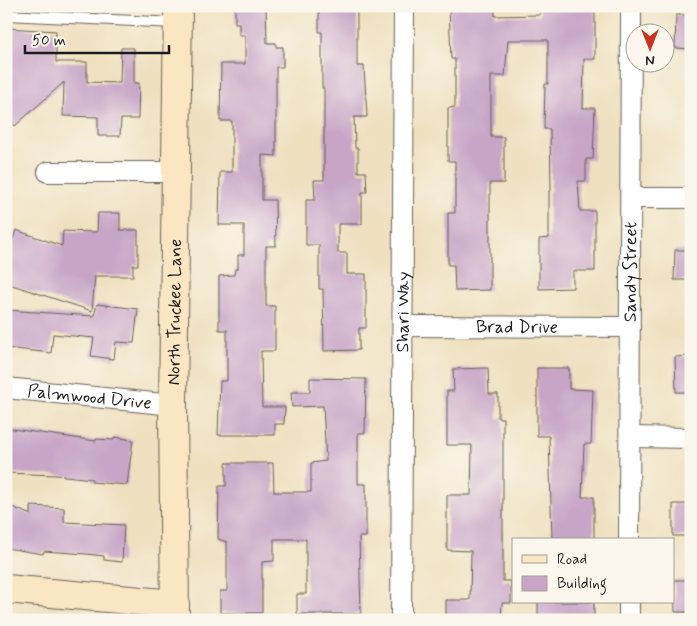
<svg xmlns="http://www.w3.org/2000/svg" width="697" height="626" viewBox="0 0 697 626" font-family="Mynerve,sans-serif">
<rect width="100%" height="100%" fill="#fbf7ec"/>
<filter id="ink" filterUnits="userSpaceOnUse"><feTurbulence type="fractalNoise" baseFrequency=".02" numOctaves="2"/><feDisplacementMap in="SourceGraphic" scale="10" xChannelSelector="R" yChannelSelector="G"/><feConvolveMatrix kernelMatrix="1 2 1 2 8 2 1 2 1" color-interpolation-filters="sRGB"/></filter>
<filter id="wash" filterUnits="userSpaceOnUse"><feTurbulence type="fractalNoise" baseFrequency=".0096" numOctaves="4" result="noise"/><feDisplacementMap in="SourceGraphic" scale="20" xChannelSelector="R" yChannelSelector="G"/><feGaussianBlur stdDeviation="1.12" result="paint"/><feColorMatrix in="noise" values="0 0 0 0 0 0 0 0 0 0 0 0 0 0 0 0 0 1.4 0 .05"/><feComposite in="paint" operator="in"/></filter>
<g filter="url(#wash)">
<rect width="100%" height="100%" fill="#efe0c0"/>
<g id="blocks">
<g fill="#c7a5c7">
<polygon points="235,6 266,6 267,43 276,43 276,47 283,47 283,67 276,67 276,156 262,155 262,200 275,200 276,246 266,246 266,306 275,306 275,351 261,351 262,407 285,407 284,424 275,424 275,435 218,435 220,381 227,381 227,330 219,330 219,276 234,275 235,269 238,269 238,255 244,255 244,225 219,225 220,172 232,172 232,121 220,121 221,64 245,64 245,35 239,35 239,23 235,23"/>
<polygon points="319,6 357,6 357,66 364,66 367,117 354,117 355,148 358,148 358,172 366,172 367,192 362,192 362,224 338,224 338,253 347,253 347,274 366,274 366,328 359,328 359,350 324,351 323,289 319,289 319,245 306,245 306,200 315,200 314,180 324,180 324,88 322,88 322,32 319,32"/>
<polygon points="449,6 495,6 495,16 540,15 540,6 595,6 595,59 584,59 583,108 595,108 593,159 586,159 586,181 578,181 580,211 595,211 595,271 573,271 573,288 539,289 539,239 549,238 549,191 551,191 550,129 544,129 545,84 548,84 548,40 508,40 505,76 491,76 491,137 504,137 504,183 490,183 490,290 455,291 454,265 448,265 448,213 455,213 455,161 448,161 448,108 455,107 455,59 451,59"/>
<polygon points="676,15 691,15 691,49 675,48"/>
<polygon points="6,28 56,31 56,62 87,62 87,82 120,83 121,48 134,48 134,83 139,83 138,119 121,119 120,136 98,136 98,117 63,116 64,82 15,126 6,115"/>
<polygon points="98,213 120,213 120,230 138,230 138,265 133,265 133,276 95,276 92,311 6,283 6,245 10,247 16,230 62,246 63,231 97,232"/>
<polygon points="675,250 691,250 691,280 674,280"/>
<polygon points="97,304 138,309 134,343 116,342 114,359 91,356 94,338 53,334 51,353 6,348 6,310 94,316"/>
<polygon points="691,356 691,392 676,392 675,357"/>
<polygon points="488,368 489,394 498,394 498,418 503,418 503,581 511,581 511,603 502,603 501,620 446,620 446,600 470,600 471,551 447,550 447,495 471,495 472,445 447,445 447,391 454,391 453,369"/>
<polygon points="537,368 569,368 569,389 593,390 591,444 584,444 582,497 594,497 594,540 552,540 549,436 537,436"/>
<polygon points="310,378 366,379 365,433 358,433 358,484 366,484 366,537 359,537 361,614 297,614 297,594 306,594 306,539 274,539 274,561 262,562 262,613 220,613 220,591 227,591 227,542 218,539 219,486 226,486 226,463 273,463 274,492 311,492 311,463 326,461 323,406 292,407 291,392 310,392"/>
<polygon points="6,428 96,441 96,439 114,440 114,437 133,440 127,485 92,482 92,479 56,475 6,473"/>
<polygon points="6,504 31,515 31,506 64,508 64,522 124,525 122,562 104,560 104,556 86,554 44,551 43,554 6,548"/>
<rect x="673" y="504" width="18" height="32"/>
<polygon points="674,580 691,580 691,612 675,612"/>
<rect x="538" y="602" width="56" height="18"/>
</g>
</g>
</g>
<g filter="url(#ink)">
<use href="#blocks" fill-opacity="0" stroke="#666155" stroke-width="1"/>
<g fill="none" stroke-linecap="round" stroke-linejoin="round">
<defs>
<polyline id="lane" points="6,15 177,23"/>
<g id="street">
<polyline points="48,172 178,172"/>
<polyline points="631,198 691,198"/>
<path id="s1" d="M403 326 630 327"/>
<path id="s2" d="M6 388 173 405"/>
<polyline points="630,437 691,438"/>
<path id="s3" d="M629 540 631 6"/>
<path id="s4" d="M401 620 404 6"/>
<polyline points="629,620 629,602"/>
</g>
<g id="secondary">
<polyline points="6,589 175,604"/>
<path id="s5" d="M175 620 173 405 178 6"/>
</g>
</defs>
<use href="#lane" stroke="#666155" stroke-width="12"/>
<use href="#street" stroke="#666155" stroke-width="22"/>
<use href="#secondary" stroke="#666155" stroke-width="30"/>
<use href="#lane" stroke="#fff" stroke-width="10"/>
<use href="#street" stroke="#fff" stroke-width="20"/>
<use href="#secondary" stroke="#fbe6c4" stroke-width="28"/>
</g>
</g>
<g text-anchor="middle" stroke-width="4" stroke-linejoin="round" paint-order="stroke">
<g font-size="18" fill="#1c1c1c" stroke="#fbf7ec">
<text dy="6" stroke="none"><textPath href="#s3" startOffset="268">Sandy Street</textPath></text>
<text dy="6" stroke="none"><textPath href="#s5" startOffset="308">North Truckee Lane</textPath></text>
<text dy="6" stroke="none"><textPath href="#s4" startOffset="308">Shari Way</textPath></text>
<text dy="6" stroke="none"><textPath href="#s1" startOffset="114">Brad Drive</textPath></text>
<text dy="6" stroke="none"><textPath href="#s2" startOffset="84">Palmwood Drive</textPath></text>
</g>
</g>
<rect width="697" height="626" fill="none" stroke="#fbf7ec" stroke-width="25"/>
<rect x="512" y="538" width="162" height="65" fill="#fbf7ec" stroke="#a29f99"/>
<rect x="522" y="555" width="25" height="8" fill="#fbe6c4" stroke="#a29f99"/>
<text x="557" y="564" font-size="15" fill="#1c1c1c">Road</text>
<rect x="522" y="576" width="25" height="15" fill="#c7a5c7" stroke="#a29f99"/>
<text x="557" y="588" font-size="15" fill="#1c1c1c">Building</text>
<g transform="translate(650 48) rotate(180)"><circle r="24" fill="#fbf7ec" stroke="#a29f99"/>
<path d="M0-4L9 19L0 12L-9 19Z" fill="#c8321e"/>
<text y="-8" font-size="14" font-weight="bold" text-anchor="middle" fill="#1c1c1c">N</text>
</g>
<path d="M25 45v8h144v-8" fill="none" stroke="#1c1c1c" stroke-width="2.5"/>
<text x="32" y="45" font-size="15" fill="#1c1c1c" stroke="#fbf7ec" stroke-width="4" paint-order="stroke">50 m</text>
</svg>
